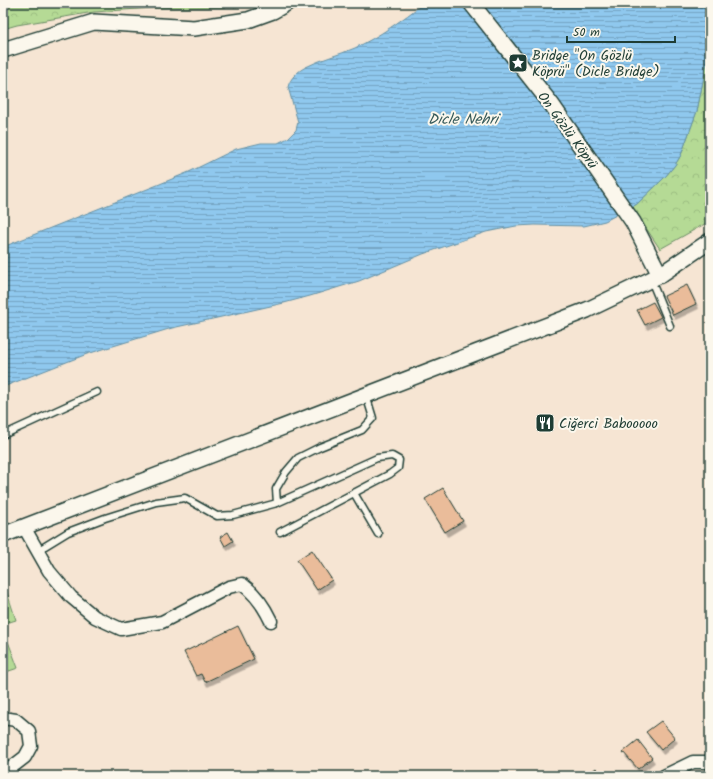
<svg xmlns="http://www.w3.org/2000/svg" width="713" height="779" viewBox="0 0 713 779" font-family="Kalam,sans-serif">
<defs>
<pattern id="park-crowns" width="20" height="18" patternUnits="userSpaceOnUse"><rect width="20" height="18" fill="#b5da95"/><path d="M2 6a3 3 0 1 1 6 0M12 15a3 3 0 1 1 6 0" fill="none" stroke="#9bbc81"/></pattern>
<pattern id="water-rules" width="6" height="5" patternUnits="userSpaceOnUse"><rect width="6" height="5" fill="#8fc8ee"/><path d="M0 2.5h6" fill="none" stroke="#74a4c2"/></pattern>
<filter id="shadow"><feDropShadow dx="2.5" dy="4.5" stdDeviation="0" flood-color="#0004"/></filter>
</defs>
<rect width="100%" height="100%" fill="#f6e5d3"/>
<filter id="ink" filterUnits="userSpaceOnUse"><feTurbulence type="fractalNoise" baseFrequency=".025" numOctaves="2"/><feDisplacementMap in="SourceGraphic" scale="8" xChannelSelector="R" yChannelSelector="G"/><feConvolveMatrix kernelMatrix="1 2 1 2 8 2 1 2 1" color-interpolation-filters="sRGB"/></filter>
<g filter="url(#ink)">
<g fill="#b5da95" stroke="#6a8c64">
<polygon points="3,580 16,620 3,624"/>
<polygon points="6,636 18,668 3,673 3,637"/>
</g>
<g fill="url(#park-crowns)" stroke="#6a8c64">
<polygon points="3,3 246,3 236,7 153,8 94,12 17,25 3,29"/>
<polygon points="710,56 710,221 660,249 632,207 637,204 665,177 675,165 681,155 697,111 706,66"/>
</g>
<path fill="url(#water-rules)" stroke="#6290a4" d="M424 3H710V56L706 66 697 111 681 155 675 165 665 177 637 204 605 221 584 226 535 225 516 226 486 232 423 254 359 281 310 296 284 303 172 328 87 354 3 387V247L155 186 189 172 236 149 261 143H278L288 138 296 130 298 122 288 87C290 78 298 71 306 67 321 59 339 55 355 48 380 36 402 20 424 3Z"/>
<g fill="#eabc9a" stroke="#1f3d34" filter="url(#shadow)">
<polygon points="687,285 696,304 673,315 664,296"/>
<polygon points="653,302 661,317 645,325 637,310"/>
<polygon points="443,488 463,521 445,532 425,499"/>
<polygon points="228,532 233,541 225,546 220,537"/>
<polygon points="312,550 332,580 317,590 297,560"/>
<polygon points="238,626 254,659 205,682 201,674 196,676 184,652"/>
<polygon points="661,721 675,738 661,750 646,732"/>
<polygon points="638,740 652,758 638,769 623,752"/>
<polygon points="596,768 603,776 586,776"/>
</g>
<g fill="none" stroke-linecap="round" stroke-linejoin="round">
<defs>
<g id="service">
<polyline points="651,280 670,326"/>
<polyline points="3,435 97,392"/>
<polyline points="354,493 378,534"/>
<polyline points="277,503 276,489 286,472 298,458 320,447 362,430 373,418 366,395"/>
<polyline points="37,551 68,532 105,518 156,502 185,498 217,516 233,515 277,503 377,458 392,456 399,460 398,468 390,474 280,532"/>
</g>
<g id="minor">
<path d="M24 527 49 571 71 597 95 617 121 629 162 622 229 587 242 584C256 594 264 606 271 621"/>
<polyline points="3,718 16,720 29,731 31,746 25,757 3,774"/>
<polyline points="664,776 693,762 710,762"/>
</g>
<g id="tertiary">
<polyline points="471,3 552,105 633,222 660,275"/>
<polyline points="3,50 94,22 194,28 248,20 273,11 287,3"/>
<polyline points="3,535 587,310 660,275 710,241"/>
</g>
</defs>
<use href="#service" stroke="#1f3d34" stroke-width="9"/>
<use href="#minor" stroke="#1f3d34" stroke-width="15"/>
<use href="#tertiary" stroke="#1f3d34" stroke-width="18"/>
<use href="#service" stroke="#fbf7ec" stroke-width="6"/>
<use href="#minor" stroke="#fbf7ec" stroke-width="12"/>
<use href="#tertiary" stroke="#fbf7ec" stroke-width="15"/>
</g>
</g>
<defs>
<symbol id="sight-square" viewBox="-11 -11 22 22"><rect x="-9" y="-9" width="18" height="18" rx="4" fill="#1f3d34" stroke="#fbf7ec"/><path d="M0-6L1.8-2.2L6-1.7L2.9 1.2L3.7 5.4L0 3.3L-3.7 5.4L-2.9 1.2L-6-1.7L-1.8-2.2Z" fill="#fff"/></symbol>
<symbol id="restaurant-square" viewBox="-11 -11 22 22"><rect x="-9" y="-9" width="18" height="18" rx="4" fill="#1f3d34" stroke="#fbf7ec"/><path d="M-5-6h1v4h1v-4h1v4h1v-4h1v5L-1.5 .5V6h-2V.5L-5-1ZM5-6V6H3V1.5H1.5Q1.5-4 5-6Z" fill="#fff"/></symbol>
</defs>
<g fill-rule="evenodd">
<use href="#sight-square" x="507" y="52" width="22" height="22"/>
<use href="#restaurant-square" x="534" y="412" width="22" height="22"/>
</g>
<g text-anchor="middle" stroke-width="4" stroke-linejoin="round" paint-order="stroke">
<g font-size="14" fill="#1f3d34" stroke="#fbf7ec" text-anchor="start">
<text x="532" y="60">Bridge "On Gözlü<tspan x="532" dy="16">Köprü" (Dicle Bridge)</tspan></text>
<text x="559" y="428">Ciğerci Babooooo</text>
</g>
<g font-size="14" fill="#1f3d34" stroke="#fbf7ec">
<text transform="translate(568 130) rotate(54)" y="5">On Gözlü Köprü</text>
</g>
<g font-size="15" font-style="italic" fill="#355959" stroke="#fbf7ec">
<text x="463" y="124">Dicle Nehri</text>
</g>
</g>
<rect width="713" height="779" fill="none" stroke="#fbf7ec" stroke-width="16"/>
<rect x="8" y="8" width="697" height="763" fill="none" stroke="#1f3d34" stroke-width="1.5" filter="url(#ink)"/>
<path d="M567 36v6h108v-6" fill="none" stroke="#1f3d34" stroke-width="2"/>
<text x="573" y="36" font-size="12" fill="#1f3d34" stroke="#fbf7ec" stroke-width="3" paint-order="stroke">50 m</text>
</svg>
